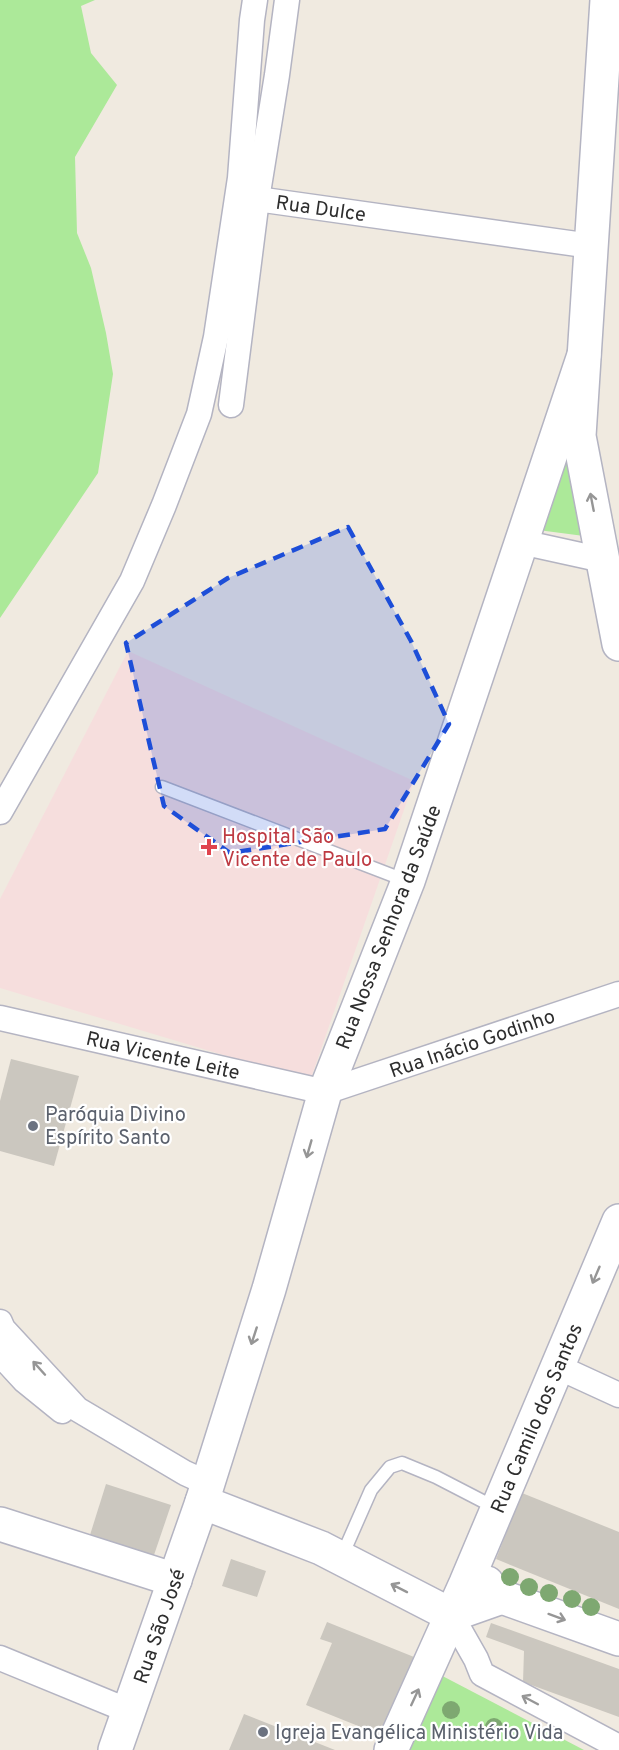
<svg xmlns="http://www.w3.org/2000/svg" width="619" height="1750" viewBox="0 0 619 1750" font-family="Overpass,sans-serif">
<rect width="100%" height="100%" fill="#f0eae0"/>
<polygon fill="#f6dedd" points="128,651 414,781 310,1081 0,988 0,899"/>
<g fill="#ace999">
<polygon points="0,0 95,0 81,6 91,53 117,85 75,157 77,233 91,268 106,333 113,374 98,473 0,618"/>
<polygon points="568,430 584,536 538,530"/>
<polygon points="431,1670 584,1750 398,1750"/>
</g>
<g fill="#cbc7bf">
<polygon points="11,1059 79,1076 54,1166 0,1151 0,1101"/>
<polygon points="106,1484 171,1505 154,1555 90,1535"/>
<polygon points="522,1493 619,1532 619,1609 496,1559"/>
<polygon points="231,1559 266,1571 257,1597 222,1586"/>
<polygon points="327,1622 424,1661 393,1740 306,1705 332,1643 320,1639"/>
<polygon points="491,1623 619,1669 619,1717 523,1682 524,1651 486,1637"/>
<polygon points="244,1714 335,1750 229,1750"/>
</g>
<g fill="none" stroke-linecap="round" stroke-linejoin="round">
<defs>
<g id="lane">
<polyline points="162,787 407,881"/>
<polyline points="342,1556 371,1490 390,1467 402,1463 436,1477 496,1508"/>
</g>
<g id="street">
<polyline points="241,201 257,199 277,75 287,0"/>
<polyline points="231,405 257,199 591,246"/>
<polyline points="521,542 603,560"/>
<polyline points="0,812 132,581 164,505 199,414 216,337 240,178 252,20 255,0"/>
<polyline points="0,1018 325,1092 619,994"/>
<polyline points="0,1322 3,1329 77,1409 185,1473 207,1483"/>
<polyline points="0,1354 25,1381 62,1411"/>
<polyline points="558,1367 619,1395"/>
<polyline points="451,1615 476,1659 482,1674 619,1747"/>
<polyline points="0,1658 129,1711"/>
</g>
<g id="secondary">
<polyline points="607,0 579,436 619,644"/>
<polyline points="202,1502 321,1548 451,1615 502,1597"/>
<polyline points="0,1524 175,1580"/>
<polyline points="487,1583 490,1588 502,1597 619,1639"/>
<polyline points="115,1750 202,1502 269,1289 325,1092 408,881 584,355"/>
<polyline points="391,1750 466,1583 619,1221"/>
</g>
</defs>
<use href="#lane" stroke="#b4b4c2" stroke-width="15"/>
<use href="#street" stroke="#b4b4c2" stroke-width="27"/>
<use href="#secondary" stroke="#b4b4c2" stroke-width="36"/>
<use href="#lane" stroke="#fff" stroke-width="12"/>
<use href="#street" stroke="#fff" stroke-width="24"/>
<use href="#secondary" stroke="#fff" stroke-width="33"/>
</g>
<g fill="#7ea871">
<circle cx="510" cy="1577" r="9"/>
<circle cx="529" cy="1587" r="9"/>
<circle cx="549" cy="1593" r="9"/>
<circle cx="572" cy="1599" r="9"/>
<circle cx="591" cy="1607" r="9"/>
<circle cx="451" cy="1710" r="9"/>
<circle cx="494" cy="1727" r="9"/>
</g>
<defs><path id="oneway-shaft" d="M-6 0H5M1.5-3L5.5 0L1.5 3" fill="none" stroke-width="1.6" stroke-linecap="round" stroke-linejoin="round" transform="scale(1.5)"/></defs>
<g stroke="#969696">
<use href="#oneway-shaft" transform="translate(592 502) rotate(-101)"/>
<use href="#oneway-shaft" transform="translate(309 1149) rotate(106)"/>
<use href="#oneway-shaft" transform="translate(596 1275) rotate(113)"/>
<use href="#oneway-shaft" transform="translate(254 1336) rotate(108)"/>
<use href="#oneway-shaft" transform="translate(39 1368) rotate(-132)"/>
<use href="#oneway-shaft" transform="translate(399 1588) rotate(-153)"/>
<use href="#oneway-shaft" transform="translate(557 1617) rotate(20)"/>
<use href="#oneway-shaft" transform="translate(415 1697) rotate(-65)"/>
<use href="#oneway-shaft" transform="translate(530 1700) rotate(-152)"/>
</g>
<path fill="#1d4ed8" fill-opacity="0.2" stroke="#1d4ed8" stroke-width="4.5" stroke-dasharray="12 8" stroke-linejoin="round" d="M348 527 411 641 449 724 385 829 230 853 164 806 126 643 228 578Z"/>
<path fill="#e0444e" stroke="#fff" stroke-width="2" d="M206 838h6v6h6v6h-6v6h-6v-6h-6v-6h6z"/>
<g fill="#6b7280" stroke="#fff" stroke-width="2">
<circle cx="33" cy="1126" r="6"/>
<circle cx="263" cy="1732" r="6"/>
</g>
<g text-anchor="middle" stroke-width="4.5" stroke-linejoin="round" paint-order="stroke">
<g font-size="20" fill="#2e2e2e" stroke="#fff">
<text transform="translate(321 208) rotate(8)" y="7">Rua Dulce</text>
<text transform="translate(388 927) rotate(-69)" y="7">Rua Nossa Senhora da Saúde</text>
<text transform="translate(472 1043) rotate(-19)" y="7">Rua Inácio Godinho</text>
<text transform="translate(163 1055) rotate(13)" y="7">Rua Vicente Leite</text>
<text transform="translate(536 1418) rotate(-67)" y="7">Rua Camilo dos Santos</text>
<text transform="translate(159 1626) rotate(-71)" y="7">Rua São José</text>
</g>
<g font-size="20" fill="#be3a42" stroke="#fff" text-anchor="start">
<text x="222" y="843">Hospital São<tspan x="222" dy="23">Vicente de Paulo</tspan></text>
</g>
<g font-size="20" fill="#5b616d" stroke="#fff" text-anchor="start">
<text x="45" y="1121">Paróquia Divino<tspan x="45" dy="23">Espírito Santo</tspan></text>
<text x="275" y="1739">Igreja Evangélica Ministério Vida</text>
</g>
</g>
</svg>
